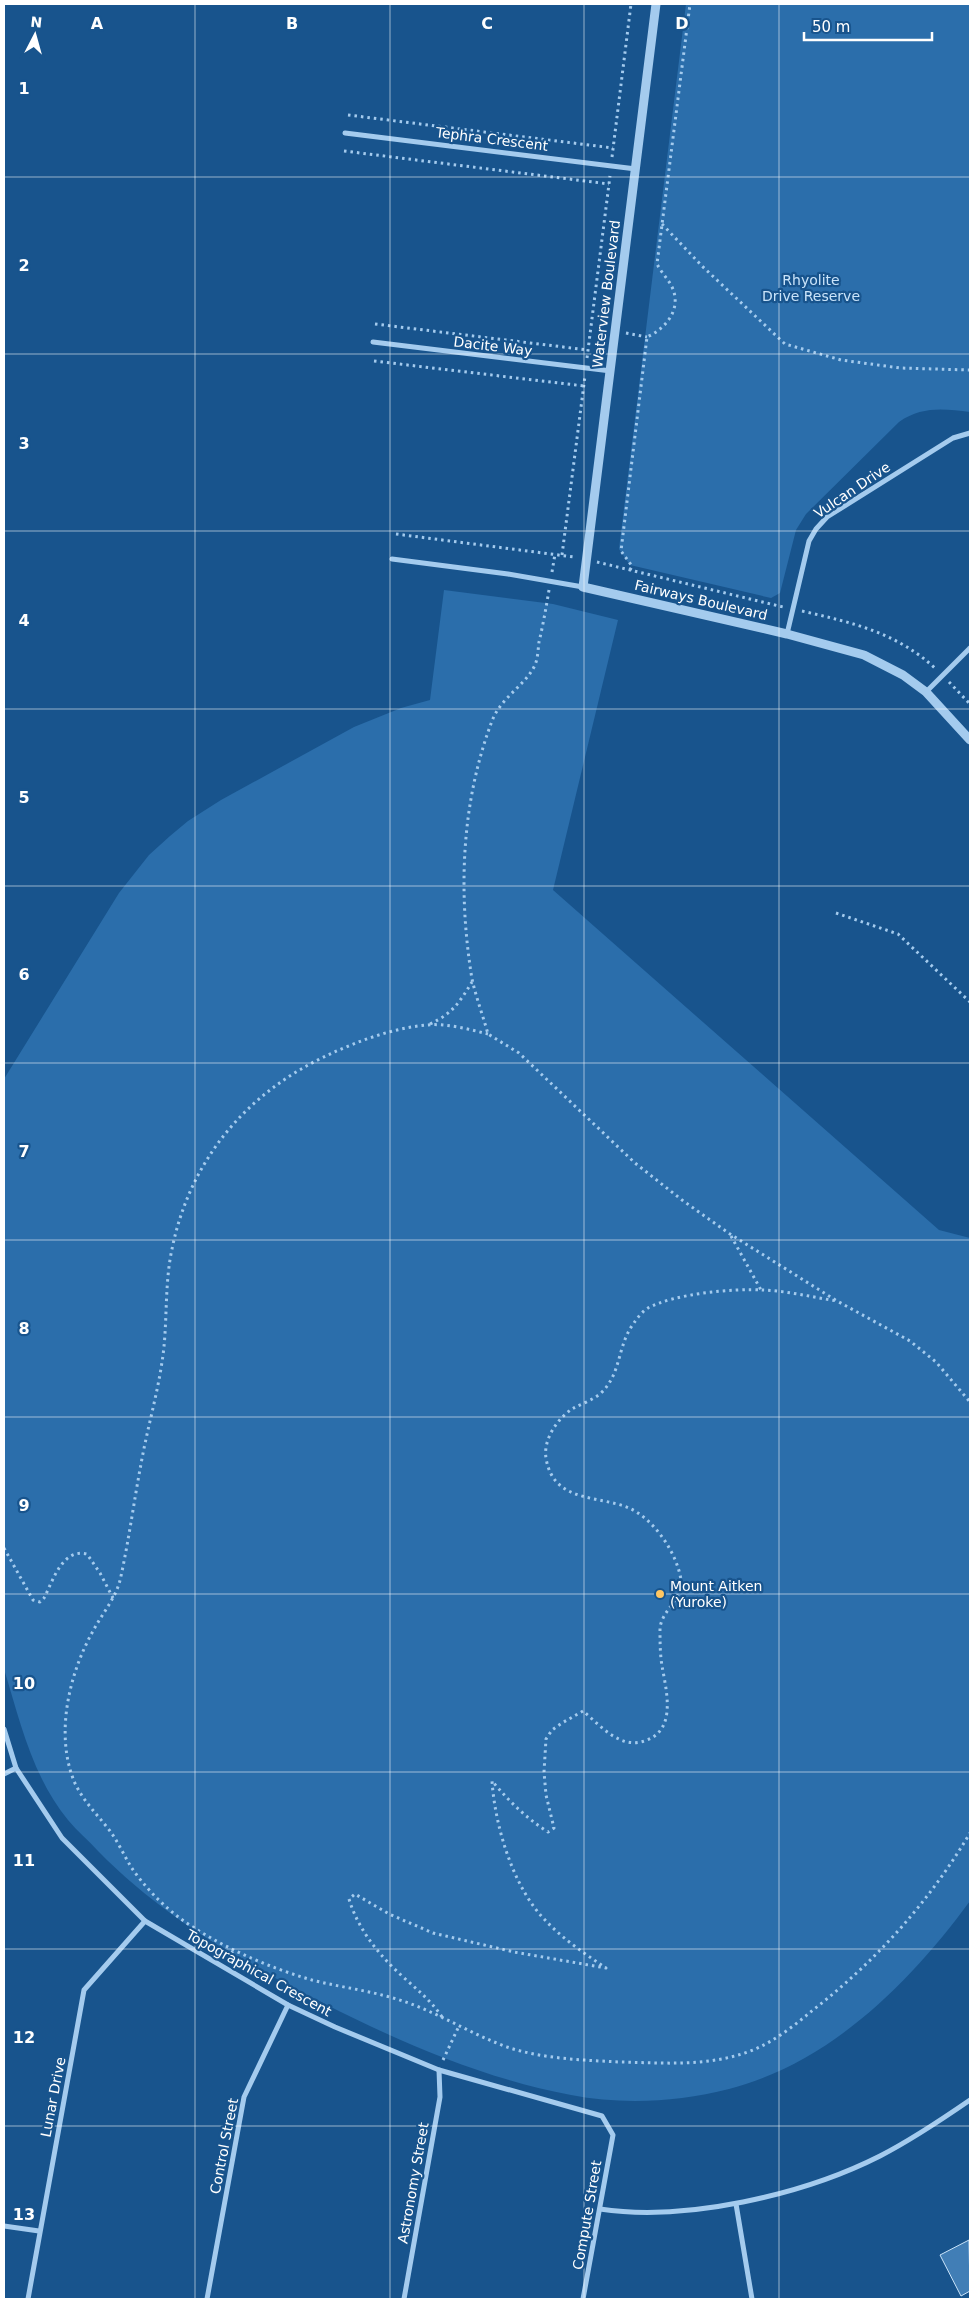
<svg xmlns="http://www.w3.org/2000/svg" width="974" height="2303" viewBox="0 0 974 2303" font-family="'DejaVu Sans',sans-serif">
<rect width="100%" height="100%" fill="#18548d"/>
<g fill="#2b6eab">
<path d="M686 4H970V412C944 409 922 406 899 422L806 514 796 530 780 593 771 598 630 565 619 549Z"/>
<path d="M444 590 553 604 618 620 553 890 939 1230 970 1238V1901C910 1983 830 2063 729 2089 677 2102 623 2105 571 2095 485 2079 402 2043 325 2004 241 1962 164 1918 98 1851 88 1840 77 1831 68 1820 32 1776 20 1721 4 1669V1079L119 893 149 855 170 836 188 821 221 800 354 727 401 708 430 700Z"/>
</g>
<polygon fill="#417eb6" stroke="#cae4fa" points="969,2240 970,2291 961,2296 940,2255"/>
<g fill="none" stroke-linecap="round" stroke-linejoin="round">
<g stroke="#a4cbee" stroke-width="3" stroke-dasharray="2.5 4" stroke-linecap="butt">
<polyline points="348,115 613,148"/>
<polyline points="344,151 609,184"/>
<polyline points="612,157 631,4"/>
<polyline points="662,224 702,266 785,344 841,360 900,368 970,370"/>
<polyline points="375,324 588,350"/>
<polyline points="626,333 647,337"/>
<polyline points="587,358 610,176"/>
<polyline points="374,361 584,386"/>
<polyline points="396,534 574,557"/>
<polyline points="562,555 585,376"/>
<polyline points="597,562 783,607"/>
<path d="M630 570 632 566 621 551 647 337C667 328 682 308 672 287 668 279 661 272 657 264L690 4"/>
<polyline points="552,572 555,554"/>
<path d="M549 590C546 608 543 625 539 642 538 649 538 658 535 665 525 686 501 697 492 721 461 803 458 893 472 979 476 997 483 1016 488 1034L519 1053 635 1163 682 1200 730 1234 837 1301 910 1341 936 1362 970 1402"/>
<path d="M802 611C853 623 896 632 936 669"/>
<polyline points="949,682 970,704"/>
<polyline points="836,913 898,934 970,1002"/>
<path d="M430 1024C453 1013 459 1003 472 982"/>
<path d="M488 1034C468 1029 446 1023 427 1025 393 1028 358 1041 328 1055 246 1093 190 1160 172 1249 164 1286 168 1325 162 1362 157 1396 147 1430 141 1464 134 1501 129 1539 121 1576 117 1597 103 1612 93 1631 69 1674 55 1734 74 1781 82 1800 97 1814 110 1831 118 1842 124 1855 131 1867 144 1886 162 1905 181 1919 219 1946 267 1967 312 1980 339 1987 366 1990 393 1998 433 2009 468 2033 507 2047 543 2059 582 2060 620 2062 665 2063 710 2067 753 2050 775 2041 795 2025 813 2010 876 1961 929 1902 970 1833"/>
<polyline points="731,1236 761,1290"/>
<path d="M4 1548 33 1600 40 1602 44 1598C53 1581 62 1548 87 1554L100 1573 113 1598"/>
<polyline points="228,1959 234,1949"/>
<path d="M442 2017C431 2000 416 1989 401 1975 378 1954 358 1929 349 1899L355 1894 389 1914 433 1933 514 1952 606 1968C585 1954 563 1939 546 1921 513 1888 495 1826 492 1781 509 1801 526 1818 548 1832L554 1828 546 1795 544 1772 546 1739 552 1730 562 1723 583 1711C601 1726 621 1751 647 1740 677 1729 666 1689 662 1666 660 1654 660 1641 660 1628 662 1610 683 1599 681 1580 677 1553 654 1519 629 1508 598 1495 553 1503 546 1458 543 1440 557 1419 572 1409 581 1404 593 1400 601 1393 622 1373 617 1345 634 1323 637 1318 643 1311 648 1308 673 1294 734 1288 763 1290 787 1291 812 1297 837 1301"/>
<polyline points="443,2060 459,2026"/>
</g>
<g stroke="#a4cbee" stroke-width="5">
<polyline points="345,133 636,169"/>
<polyline points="373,342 611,371"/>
<polyline points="392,559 508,574 583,587"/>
<polyline points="787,634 809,541 816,529 827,517 953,438 970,433"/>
<polyline points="926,692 970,648"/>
<polyline points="4,1729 16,1768 62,1838 145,1921 288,2005 335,2027 439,2070 602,2116 613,2135 583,2299"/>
<polyline points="4,1774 16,1768"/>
<polyline points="736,2204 752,2299"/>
<path d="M600 2209C685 2222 803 2195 880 2156 911 2140 941 2120 970 2100"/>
<polyline points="4,2226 39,2231"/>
<polyline points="28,2299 84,1990 145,1921"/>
<polyline points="207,2299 244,2097 288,2005"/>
<polyline points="404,2299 440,2097 439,2070"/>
</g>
<polyline stroke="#a4cbee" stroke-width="9" points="656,4 583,587 787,634 864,655 903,675 926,692 970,740"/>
</g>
<path fill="none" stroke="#fff" stroke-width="1" stroke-opacity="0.55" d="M195 4V2299M390 4V2299M584 4V2299M779 4V2299M4 177H970M4 354H970M4 531H970M4 709H970M4 886H970M4 1063H970M4 1240H970M4 1417H970M4 1594H970M4 1772H970M4 1949H970M4 2126H970"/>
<circle fill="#ffc662" stroke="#18548d" stroke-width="2" cx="660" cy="1594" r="5"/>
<g text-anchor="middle" stroke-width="4.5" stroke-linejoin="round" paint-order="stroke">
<g font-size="14" fill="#fff" stroke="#18548d">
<text transform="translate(492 139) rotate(7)" y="5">Tephra Crescent</text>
<text transform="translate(606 294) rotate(-83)" y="5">Waterview Boulevard</text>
<text transform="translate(493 346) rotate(7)" y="5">Dacite Way</text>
<text transform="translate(852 490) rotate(-34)" y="5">Vulcan Drive</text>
<text transform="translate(701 600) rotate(13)" y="5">Fairways Boulevard</text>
<text transform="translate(259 1973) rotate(29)" y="5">Topographical Crescent</text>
<text transform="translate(53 2097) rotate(-79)" y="5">Lunar Drive</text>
<text transform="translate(224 2146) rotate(-79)" y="5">Control Street</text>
<text transform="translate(413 2183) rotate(-80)" y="5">Astronomy Street</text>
<text transform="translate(587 2215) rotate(-80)" y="5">Compute Street</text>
</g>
<g font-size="14" fill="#cae4fa" stroke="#18548d">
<text x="811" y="285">Rhyolite<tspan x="811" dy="16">Drive Reserve</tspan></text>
</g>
<g font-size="14" fill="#fff" stroke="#18548d" text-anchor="start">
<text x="670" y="1591">Mount Aitken<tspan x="670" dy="16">(Yuroke)</tspan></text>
</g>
</g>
<g font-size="16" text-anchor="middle" font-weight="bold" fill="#fff" stroke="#18548d" stroke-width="4.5" stroke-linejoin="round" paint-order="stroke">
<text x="97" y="29">A</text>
<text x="292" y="29">B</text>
<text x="487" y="29">C</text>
<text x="682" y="29">D</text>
<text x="24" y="94">1</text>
<text x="24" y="271">2</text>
<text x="24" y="449">3</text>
<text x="24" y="626">4</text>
<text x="24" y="803">5</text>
<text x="24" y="980">6</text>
<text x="24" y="1157">7</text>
<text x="24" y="1334">8</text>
<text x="24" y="1511">9</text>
<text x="24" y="1689">10</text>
<text x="24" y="1866">11</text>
<text x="24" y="2043">12</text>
<text x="24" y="2220">13</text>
</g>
<rect width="974" height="2303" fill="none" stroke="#ffffff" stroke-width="10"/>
<g transform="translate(35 35) rotate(6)" stroke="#18548d" stroke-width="4" paint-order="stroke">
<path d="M0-4L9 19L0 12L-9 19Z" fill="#ffffff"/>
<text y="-8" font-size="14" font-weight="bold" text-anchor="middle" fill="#ffffff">N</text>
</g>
<path d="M804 32v8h128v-8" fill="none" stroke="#ffffff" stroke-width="2.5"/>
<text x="812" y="32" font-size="15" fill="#ffffff" stroke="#18548d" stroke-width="4" paint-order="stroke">50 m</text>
</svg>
